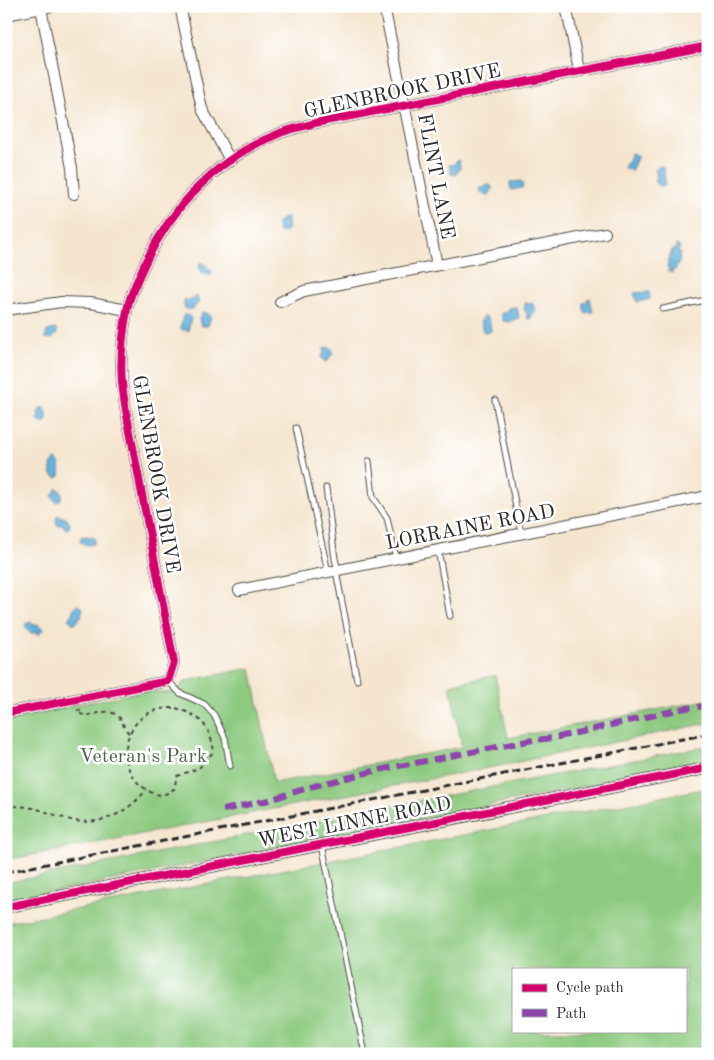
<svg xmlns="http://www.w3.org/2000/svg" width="714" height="1060" viewBox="0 0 714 1060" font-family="'Old Standard TT',serif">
<rect width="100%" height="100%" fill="#fff"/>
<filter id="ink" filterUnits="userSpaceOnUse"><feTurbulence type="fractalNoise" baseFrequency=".02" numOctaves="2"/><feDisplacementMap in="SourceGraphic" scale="10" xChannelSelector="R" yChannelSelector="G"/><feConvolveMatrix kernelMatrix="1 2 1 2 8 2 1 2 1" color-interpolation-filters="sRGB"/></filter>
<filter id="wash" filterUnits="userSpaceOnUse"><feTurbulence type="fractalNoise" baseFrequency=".0096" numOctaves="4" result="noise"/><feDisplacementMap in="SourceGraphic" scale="20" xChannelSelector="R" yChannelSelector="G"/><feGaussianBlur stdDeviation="1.12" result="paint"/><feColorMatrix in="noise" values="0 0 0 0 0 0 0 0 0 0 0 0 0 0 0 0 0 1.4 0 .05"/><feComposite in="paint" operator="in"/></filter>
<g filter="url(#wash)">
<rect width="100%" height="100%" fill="#f5e5cf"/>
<g fill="#8dca80" stroke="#5c7a56" fill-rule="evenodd">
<polygon points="251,668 274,783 462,747 450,685 495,675 508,738 708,700 708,723 509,764 6,860 6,718 147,691 167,693 178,688 186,681"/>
<polygon points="708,746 708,762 6,901 6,883 403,804"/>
<path d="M708 788V1054H6V923ZM513 969H685V1031H513Z"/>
</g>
<g fill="#62b0dc" stroke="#466e84">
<polygon points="631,153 638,156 631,171 624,168"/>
<polygon points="459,160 460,168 455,175 451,174 449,165 455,164 456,161"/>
<polygon points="658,166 663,167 666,185 660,186 654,181 657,177 655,169"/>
<polygon points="521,181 523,184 522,188 512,190 510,187 510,182"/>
<polygon points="490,185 493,188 489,195 484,195 483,193 479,192 480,187"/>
<polygon points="286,217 288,219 287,230 280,233 278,231 277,223"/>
<polygon points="676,245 680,247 678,252 680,253 679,262 675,270 673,269 672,273 668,272 669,268 667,267 672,250 675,250"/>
<polygon points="200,263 204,263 209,269 212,270 211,275 208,275 207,272 202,274 199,266"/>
<polygon points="649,292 650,299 637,302 634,293"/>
<polygon points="197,296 199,302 193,309 187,309 184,307 184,299 189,301"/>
<polygon points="590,298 593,312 585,313 583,303 588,302 587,299"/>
<polygon points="526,302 528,304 532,303 536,310 529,320 527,318 527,313 524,310"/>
<polygon points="517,307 519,318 510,322 503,321 501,313 508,312 508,308"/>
<polygon points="205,312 211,316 208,326 201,326 199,319 202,313"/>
<polygon points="186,314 191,318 188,331 180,329 183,316"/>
<path d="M486 316C490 319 491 327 491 331L487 333 483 331 480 321 482 318Z"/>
<polygon points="54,329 57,330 57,334 52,339 45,338 47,331"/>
<polygon points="328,347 332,349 333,354 330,356 328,361 325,362 321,357 324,353 324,348"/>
<path d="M41 407 45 408C47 412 49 419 45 423H41L38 420 39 416 38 412Z"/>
<path d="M56 460C61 463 61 470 60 476L56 478 51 474C51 468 50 463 56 460Z"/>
<path d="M57 488 62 492C62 497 62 500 56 502L52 496Z"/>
<polygon points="58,515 67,519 70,524 69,528 66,529 62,525 57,525 56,517"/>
<polygon points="86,536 95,538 94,544 88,545 80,542 81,537"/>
<polygon points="78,605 82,607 83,611 81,613 82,616 79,617 79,620 74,624 68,619 73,614 73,609"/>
<polygon points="31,622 32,625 37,624 43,628 44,631 40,630 40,634 37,634 36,632 31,634 28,631 25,624"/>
</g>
</g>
<g filter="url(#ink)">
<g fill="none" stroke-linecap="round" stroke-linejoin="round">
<defs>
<g id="service">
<polyline points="663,309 701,301 708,301"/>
<polyline points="495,400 521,533"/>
<polyline points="296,428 328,572"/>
<polyline points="369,461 373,497 387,518 396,558"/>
<polyline points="326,488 335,559 338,570"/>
<polyline points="438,550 450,616"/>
<polyline points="336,571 357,680"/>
<polyline points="168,681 180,693 204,704 214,715 225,738 230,766"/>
<polyline points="322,845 365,1054"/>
</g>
<g id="minor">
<polyline points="180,6 202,109 230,160"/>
<polyline points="384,6 437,265"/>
<polyline points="566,6 579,70"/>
<polyline points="41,8 72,168 74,194"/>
<polyline points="6,15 52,6"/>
<polyline points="280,302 304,291 605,233"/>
<polyline points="6,310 61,302 91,303 127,310"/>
<polyline points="239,590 708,496"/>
<path d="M6 713 168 681 174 662 127 416C125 405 123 394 122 382 120 359 123 332 127 310 129 297 135 286 140 274 167 212 214 159 278 134 290 129 303 127 315 123L708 46"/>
</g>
<polyline id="tertiary" points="6,907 708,768"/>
</defs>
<use href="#service" stroke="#494744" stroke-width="7"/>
<use href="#minor" stroke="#494744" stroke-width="12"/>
<use href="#tertiary" stroke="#494744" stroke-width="13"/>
<g stroke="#494744" stroke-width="2" stroke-dasharray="4 4" stroke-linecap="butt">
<path d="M176 708C201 716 209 725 214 751L199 768 177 776 174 789C171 790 167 794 164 794 158 796 151 793 146 789 113 769 122 716 161 709 165 708 171 708 176 708Z"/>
<path d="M77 710 81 711 79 713C90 720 103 707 115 714 123 718 122 727 129 733"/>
<path d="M6 807C30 803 49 814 71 820 100 827 128 813 146 790"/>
</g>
<use href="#service" stroke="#fff" stroke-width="5"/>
<use href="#minor" stroke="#fff" stroke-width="10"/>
<use href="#tertiary" stroke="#fff" stroke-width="11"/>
<polyline stroke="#2b2b2b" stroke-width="3" stroke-dasharray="8 4" stroke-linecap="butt" points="6,872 708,734"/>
<polyline stroke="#8e44ad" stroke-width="6" stroke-dasharray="12 6" stroke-linecap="butt" points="223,810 269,800 314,786 374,771 533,740 554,738 686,708 708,706"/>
<defs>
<g id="cycleway">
<path d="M6 713 168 681 174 662 127 416C125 405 123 394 122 382 120 359 123 332 127 310 129 297 135 286 140 274 167 212 214 159 278 134 290 129 303 127 315 123L708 46"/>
<polyline points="6,907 708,768"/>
</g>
</defs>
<use href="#cycleway" stroke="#fff" stroke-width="11"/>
<use href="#cycleway" stroke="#d6006c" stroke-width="8"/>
</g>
</g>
<g text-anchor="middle" stroke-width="5" stroke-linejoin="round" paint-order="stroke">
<g font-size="20" fill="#2b2b2b" stroke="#fff">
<text transform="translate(402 90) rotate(-12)" y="7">GLENBROOK DRIVE</text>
<text transform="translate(437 176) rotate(79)" y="7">FLINT LANE</text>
<text transform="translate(157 474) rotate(80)" y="7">GLENBROOK DRIVE</text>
<text transform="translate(470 526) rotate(-11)" y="7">LORRAINE ROAD</text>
<text transform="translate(354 821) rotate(-11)" y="7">WEST LINNE ROAD</text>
</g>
<g font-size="20" fill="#4d6349" stroke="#fff">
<text x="143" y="762">Veteran's Park</text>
</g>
</g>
<rect width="714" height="1060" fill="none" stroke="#fff" stroke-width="25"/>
<rect x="512" y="968" width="175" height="65" fill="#ffffff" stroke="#aaaaaa"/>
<rect x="522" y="984" width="25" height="8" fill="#d6006c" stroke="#aaaaaa"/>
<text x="556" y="992" font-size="15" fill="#2b2b2b">Cycle path</text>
<rect x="522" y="1009" width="25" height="8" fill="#8e44ad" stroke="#aaaaaa"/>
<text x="556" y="1018" font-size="15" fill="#2b2b2b">Path</text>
</svg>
